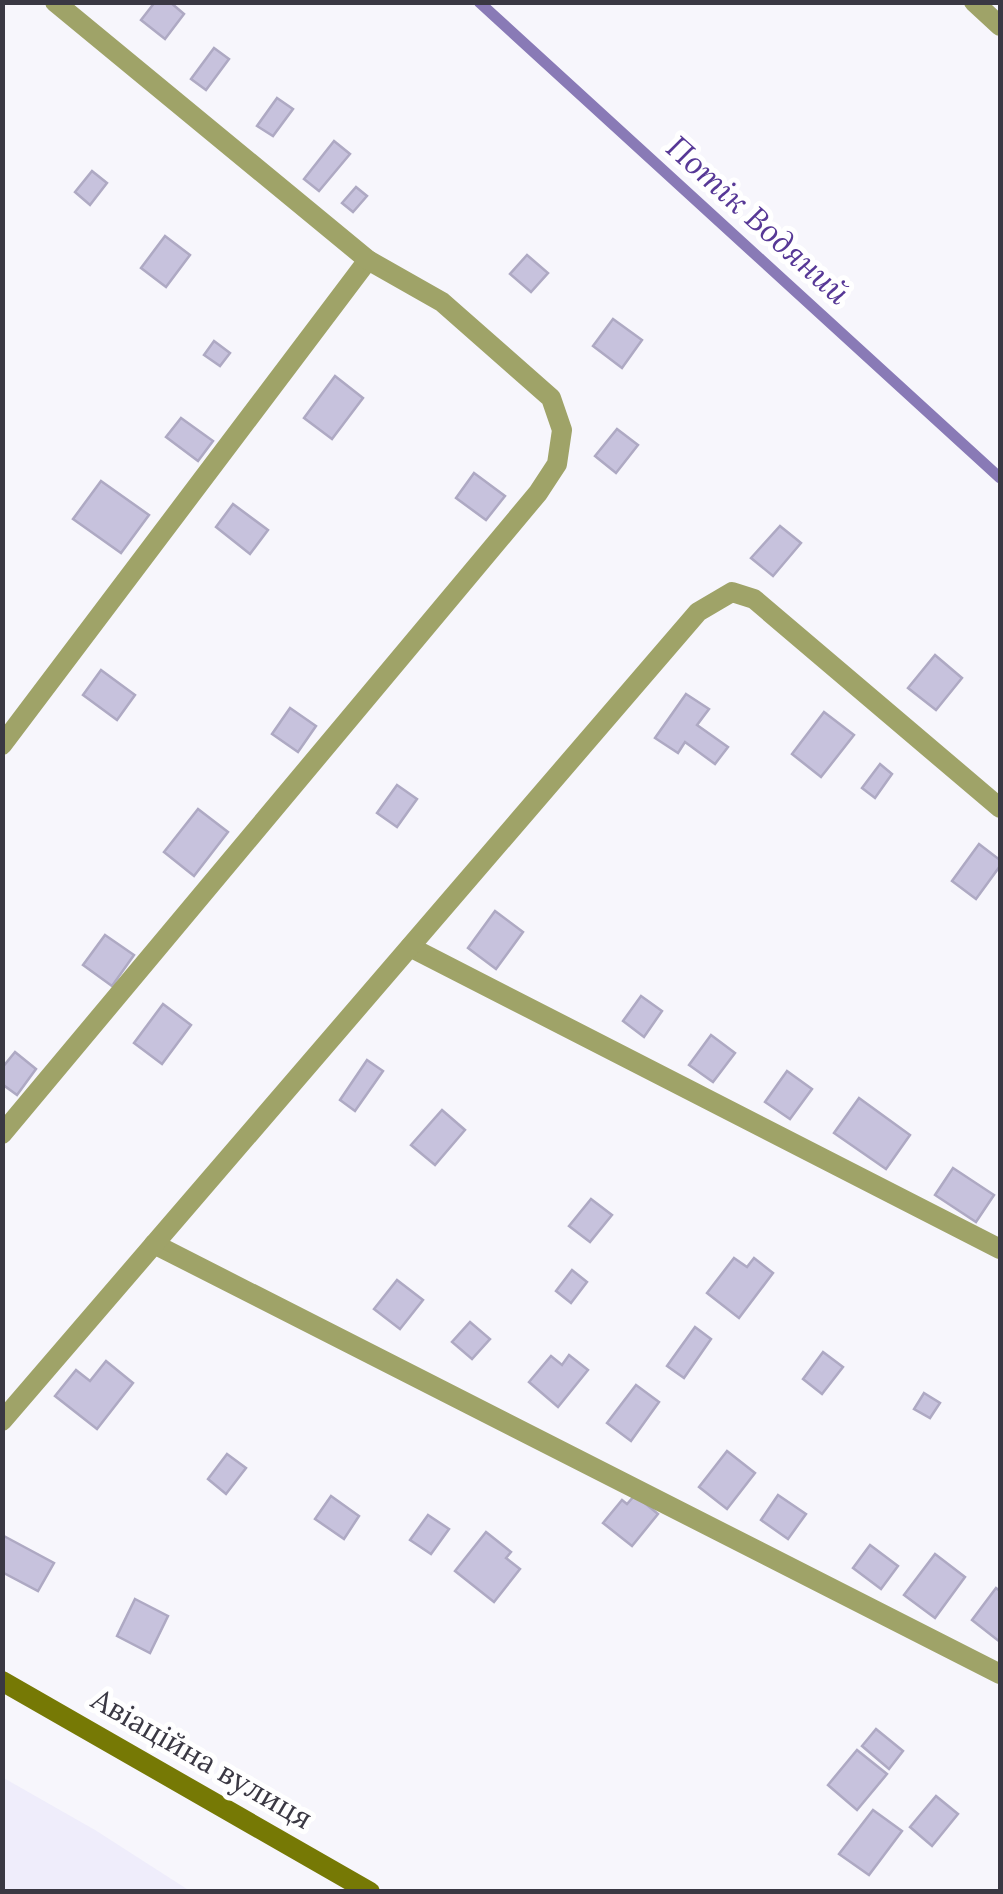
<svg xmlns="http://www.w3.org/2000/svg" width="1003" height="1894" viewBox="0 0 1003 1894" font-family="Lora,serif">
<rect width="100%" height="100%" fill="#f7f6fc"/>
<polygon fill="#efedfb" points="2,1777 95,1830 190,1891 3,1891"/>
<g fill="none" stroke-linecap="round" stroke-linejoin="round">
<polyline stroke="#897ab6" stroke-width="11" points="479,2 1000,478"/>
</g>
<g fill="#c7c2dd" stroke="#aea9c3" stroke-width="2.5">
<polygon points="155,2 170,2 184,14 165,39 141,20"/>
<polygon points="214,48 229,59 206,90 191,79"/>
<polygon points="277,98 293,109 273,136 257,126"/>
<polygon points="334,141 350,154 319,191 304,179"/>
<polygon points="92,171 107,183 90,205 75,192"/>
<polygon points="356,187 367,196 353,212 342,203"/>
<polygon points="165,236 190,255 166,287 141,268"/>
<polygon points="527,255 548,273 531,292 510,274"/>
<polygon points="613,319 642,340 622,368 593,346"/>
<polygon points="214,341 230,353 220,366 204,355"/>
<polygon points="335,376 363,398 332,439 304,418"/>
<polygon points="181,418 213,441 198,461 166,437"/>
<polygon points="617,429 638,445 616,473 595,456"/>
<polygon points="474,473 505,496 486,520 456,498"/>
<polygon points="101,481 149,515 121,553 73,519"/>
<polygon points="233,504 268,530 250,554 216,527"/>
<polygon points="780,526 801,543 773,576 751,558"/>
<polygon points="935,655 962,678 936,710 908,688"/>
<polygon points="101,670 135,695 117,720 83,695"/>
<polygon points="686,694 709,709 697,725 728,747 715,764 685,742 678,753 655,738"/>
<polygon points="290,708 316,726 298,752 272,734"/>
<polygon points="824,712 854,735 821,777 792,754"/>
<polygon points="880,764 892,774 875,798 862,788"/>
<polygon points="397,785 417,799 397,827 377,813"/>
<polygon points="198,809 228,832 194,876 164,852"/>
<polygon points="979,844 1000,860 1000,866 976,899 952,881"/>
<polygon points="495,911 523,932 496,969 468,948"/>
<polygon points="105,935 134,955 112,986 83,965"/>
<polygon points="641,996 662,1011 644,1037 623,1021"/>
<polygon points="163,1004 191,1025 162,1064 134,1043"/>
<polygon points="711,1035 735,1053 713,1082 689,1065"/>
<polygon points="15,1052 36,1069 17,1095 2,1084 2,1068"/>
<polygon points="367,1060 383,1071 355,1111 340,1100"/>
<polygon points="787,1071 812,1089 790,1119 765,1102"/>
<polygon points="859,1098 910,1135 886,1169 834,1133"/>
<polygon points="442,1110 465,1130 435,1165 411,1145"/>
<polygon points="953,1168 994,1195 976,1222 935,1195"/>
<polygon points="591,1199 612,1215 590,1242 569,1226"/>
<polygon points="734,1258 747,1267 754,1258 773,1273 739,1318 707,1293"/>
<polygon points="572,1270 587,1282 571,1303 556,1291"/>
<polygon points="397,1280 423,1300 400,1329 374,1309"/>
<polygon points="470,1322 490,1339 472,1359 452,1342"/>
<polygon points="695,1327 711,1339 684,1378 667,1366"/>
<polygon points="823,1352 843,1367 822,1394 803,1379"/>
<polygon points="569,1355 588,1370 558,1407 529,1382 551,1356 562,1365"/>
<polygon points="106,1361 133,1383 97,1429 55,1396 76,1370 90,1381"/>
<polygon points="636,1385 659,1402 631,1441 607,1423"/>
<polygon points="924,1393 940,1403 930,1418 914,1409"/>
<polygon points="727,1451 755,1473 727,1509 699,1487"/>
<polygon points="227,1454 246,1468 226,1494 208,1479"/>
<polygon points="635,1495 658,1514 632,1546 603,1523 622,1500 627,1504"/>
<polygon points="778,1495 806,1514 788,1539 761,1520"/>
<polygon points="331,1496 359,1516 344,1539 315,1519"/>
<polygon points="428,1515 449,1529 431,1554 410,1540"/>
<polygon points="486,1532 511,1552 506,1558 520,1569 494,1602 455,1571"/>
<polygon points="2,1535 54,1563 38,1591 2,1572"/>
<polygon points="870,1545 898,1566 881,1589 853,1568"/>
<polygon points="935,1554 965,1577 935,1618 904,1595"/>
<polygon points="996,1588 1000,1591 1000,1642 972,1620"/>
<polygon points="135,1599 168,1616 150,1653 117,1636"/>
<polygon points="876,1729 903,1751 889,1769 862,1746"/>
<polygon points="857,1750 887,1774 857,1810 828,1785"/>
<polygon points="936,1796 958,1814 932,1846 910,1827"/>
<polygon points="873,1810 902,1831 869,1875 839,1854"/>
</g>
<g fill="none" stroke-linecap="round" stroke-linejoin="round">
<g stroke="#9fa368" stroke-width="20">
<polyline points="974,2 1000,26"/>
<polyline points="2,745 368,260"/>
<polyline points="410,947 1000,1249"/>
<polyline points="2,1134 538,493 557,464 562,430 551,398 442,302 368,260 55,2"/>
<polyline points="154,1244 1000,1674"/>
<polyline points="2,1421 698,612 732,592 754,599 1000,808"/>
</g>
<polyline stroke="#767905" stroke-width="20" points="2,1681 370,1892"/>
</g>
<g text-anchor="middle" stroke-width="10" stroke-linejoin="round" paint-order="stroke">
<g font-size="30" fill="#3a3843" stroke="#fff">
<text transform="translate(202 1759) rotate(30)" y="10">Авіаційна вулиця</text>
</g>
<g font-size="32" font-style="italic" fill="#573896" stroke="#fff">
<text transform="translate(758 220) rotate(42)" y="11">Потік Водяний</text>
</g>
</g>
<rect width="1003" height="1894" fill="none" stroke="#3a3843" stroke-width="10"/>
</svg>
